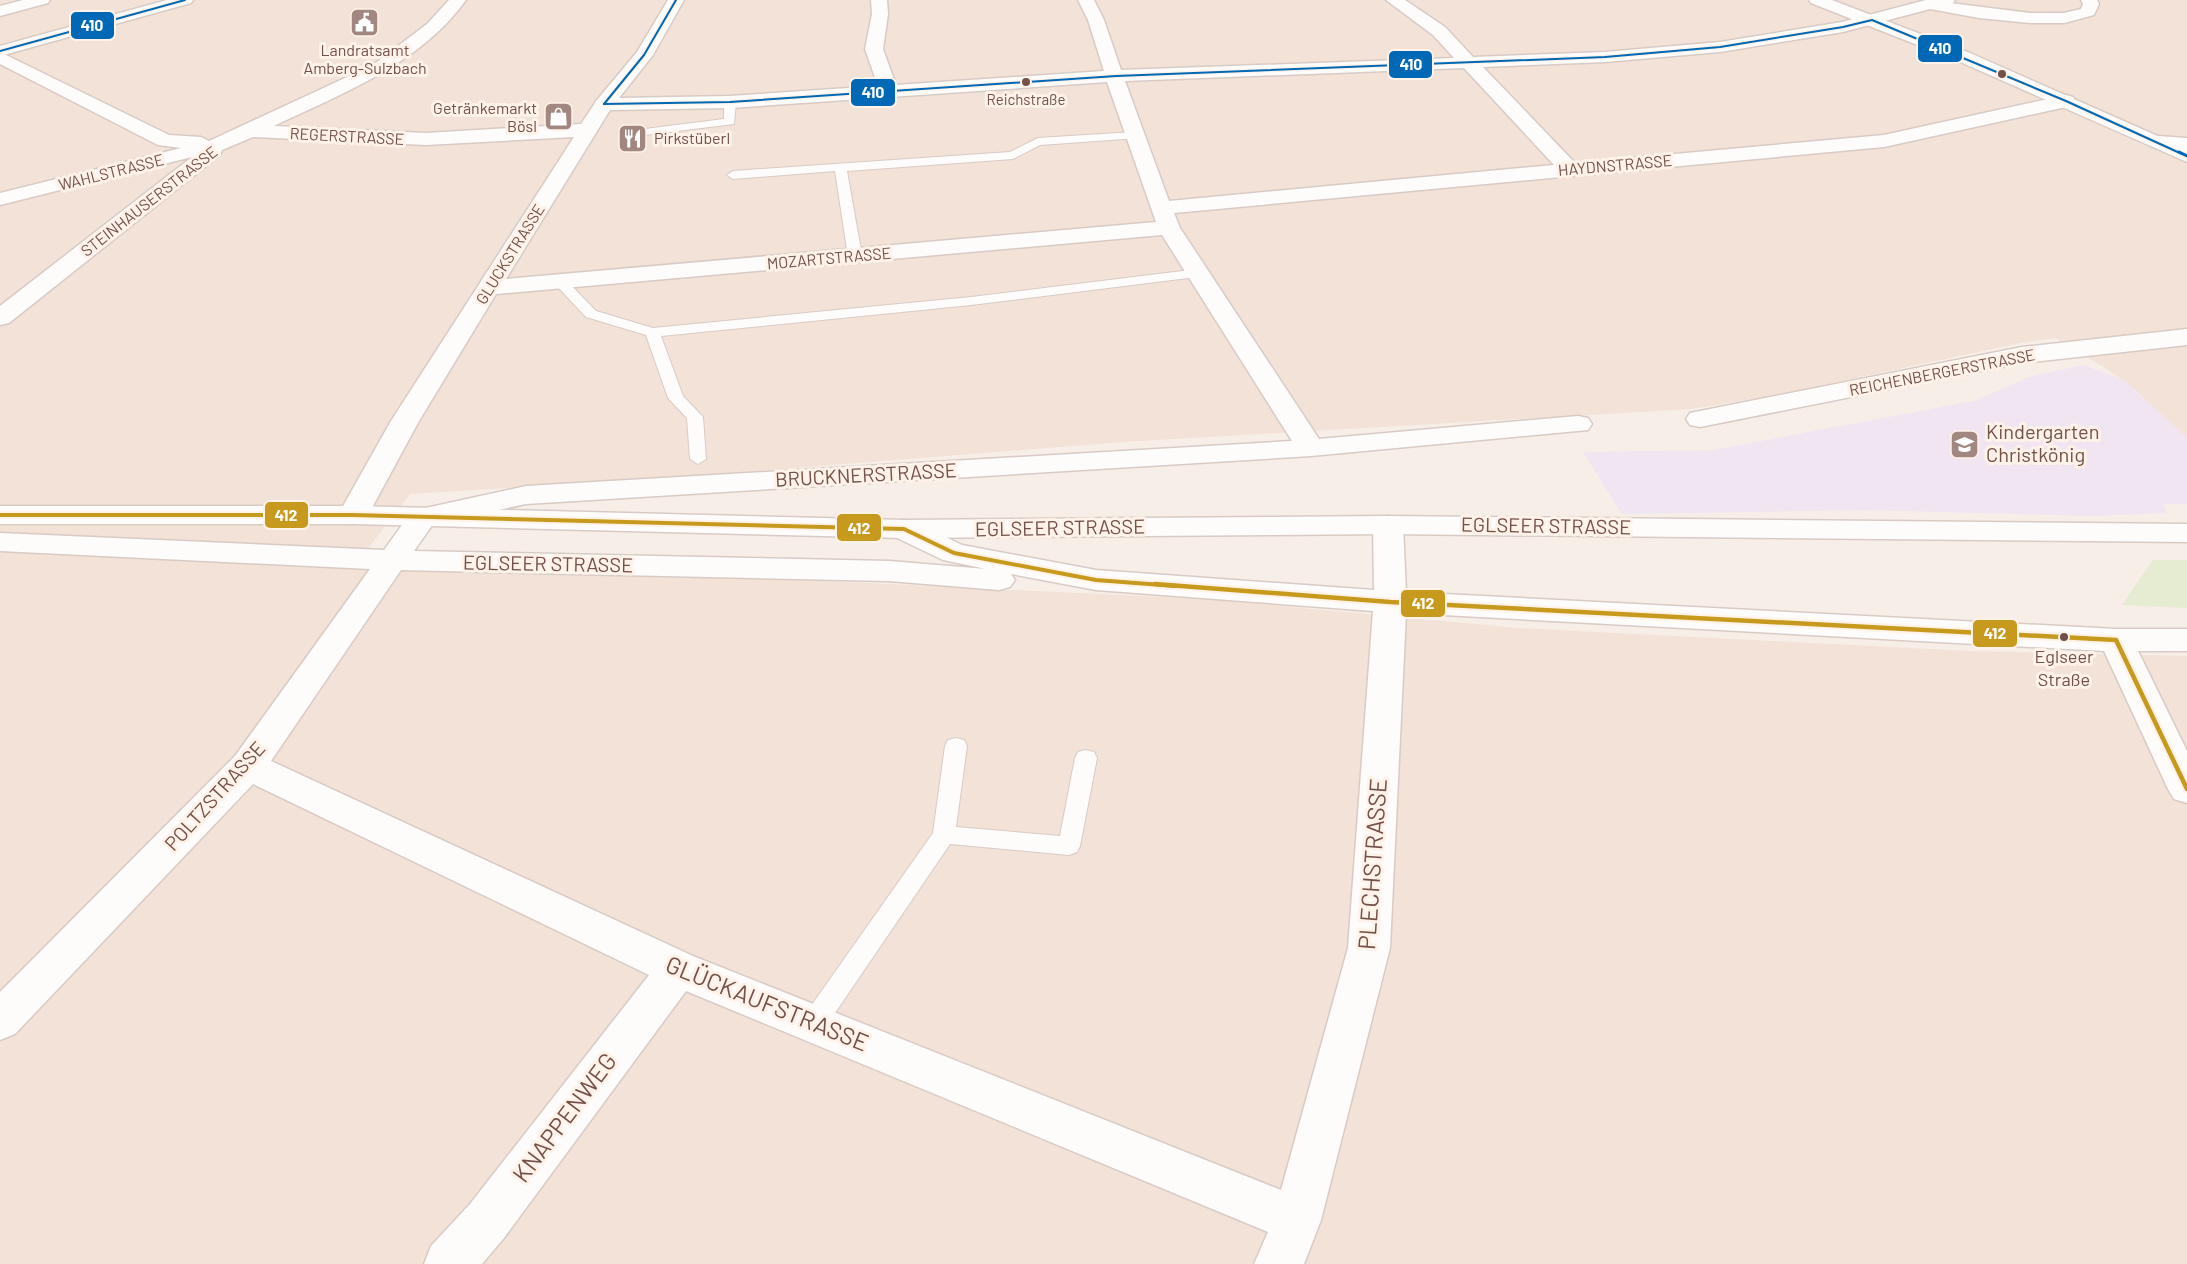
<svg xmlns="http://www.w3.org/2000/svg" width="2187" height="1264" viewBox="0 0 2187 1264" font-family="Barlow,sans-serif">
<rect width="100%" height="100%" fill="#f7eee7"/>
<polygon fill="#f2e2d7" points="0,0 2187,0 2187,438 2124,380 2056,338 2020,343 1777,395 1691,409 1122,442 680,477 410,494 353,568 697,575 1205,599 1518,628 1968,651 2187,656 2187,1264 0,1264"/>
<polygon fill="#f0e5f1" points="2083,365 2124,380 2187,438 2187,504 2163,504 2167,513 2092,516 1865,510 1622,514 1583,452 1713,450 1974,401 2029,377"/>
<polygon fill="#e6ecd2" points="2153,560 2187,560 2187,608 2122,605"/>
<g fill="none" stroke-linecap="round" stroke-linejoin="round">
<defs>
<g id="service">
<polygon points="730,99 736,102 734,124 637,136 631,133 637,130 724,119 724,102"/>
<polygon points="1134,132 1138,134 1138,138 1040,145 1013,159 847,171 862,256 855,260 848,256 835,171 733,179 727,175 733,171 1010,152 1038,138"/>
<polygon points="1199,269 1206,273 1204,276 971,305 661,336 683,396 703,417 706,459 698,464 690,459 687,418 668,398 646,335 586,317 553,282 560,278 565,279 596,311 653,328 971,297"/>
<polygon points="956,738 964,740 967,746 956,827 1060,836 1075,758 1078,752 1086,750 1094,752 1097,758 1080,846 1077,852 1069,855 950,844 822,1032 813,1035 804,1032 800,1024 804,1016 933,833 945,746 948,740"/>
</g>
<polygon id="pedestrian" points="1955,0 1953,3 1930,8 1923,4 1928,0"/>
<g id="minor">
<polygon points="23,0 50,0 48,3 0,16 0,6"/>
<path d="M449 0H466C420 64 343 93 274 126L426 133 581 124 597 100 637 52 668 0H684L653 55 619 98 730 96 878 86 865 49 872 14 871 0H887L888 14 883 49 896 85 1104 71 1088 20 1078 0H1094L1104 20 1121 70 1454 58 1433 35 1386 0H1405L1445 27 1473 57 1605 52 1720 42 1842 22 1926 0 2030 13H2064L2081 9 2083 4 2081 0H2097L2099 4 2094 15 2064 23H2030L1979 18 1930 9 1843 32 1720 52 1605 62 1483 67 1575 163 1884 135 2066 95 2073 97 2075 101 2073 105 2066 107 1884 147 1174 213 1180 228 1319 439 1578 416 1588 418 1592 424 1588 430 1311 456 526 504 433 524 414 551 889 561 986 569 943 560 893 536 889 529 893 522 904 520 915 522 962 545 1096 570 1374 590 1373 525 1377 518 1388 516 1399 518 1403 525 1406 592 2116 629H2187V651H2138L2187 751V803L2174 799 2168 789 2104 651 1406 613 1390 948 1321 1220 1304 1264H1254L1268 1232 686 991 504 1238 482 1264H424L431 1246 470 1204 649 975 253 784 15 1034 0 1040V992L235 756 370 569 0 551V533L384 550 412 511 526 486 1292 441 1162 235 496 294 419 421 368 515 364 521 353 524 342 521 338 515 391 421 574 137 426 145 253 137 222 150 220 155 9 323 0 325V306L192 157 0 205V193L181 148 158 145 0 64V52L169 135 201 137 209 141 373 65 427 24ZM1464 68 1554 165 1169 201 1125 81ZM1107 82 1156 222 506 279 610 110 730 108ZM401 570 889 581 999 590 1010 587 1015 580 1011 574 1096 590 1373 611 1348 948 1281 1190 693 956 271 761Z"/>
<polygon points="2158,136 2187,138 2187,150 2151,146 2148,142 2151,138"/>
<polygon points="2187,329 2187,345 2022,363 1700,427 1690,425 1686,419 1690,413 1700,411 2022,347"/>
</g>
<g id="tertiary">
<polygon points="167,0 193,0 191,3 0,56 0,46"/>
<polygon points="1809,0 1832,0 1970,53 2187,149 2187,162 1958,61 1811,3"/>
<polygon points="0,506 353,506 904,520 1388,516 2187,524 2187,542 1388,534 904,538 353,524 0,524"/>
</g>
</defs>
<use href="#service" stroke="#d8cbc5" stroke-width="2"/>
<use href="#pedestrian" stroke="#d8cbc5" stroke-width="3"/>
<use href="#minor" stroke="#d8cbc5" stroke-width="3"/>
<use href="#tertiary" stroke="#d8cbc5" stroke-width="3"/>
<use href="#service" fill="#fefcfb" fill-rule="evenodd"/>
<use href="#pedestrian" fill="#fefcfb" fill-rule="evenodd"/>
<use href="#minor" fill="#fefcfb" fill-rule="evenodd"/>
<use href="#tertiary" fill="#fefcfb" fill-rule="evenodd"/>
<defs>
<polyline id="bus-1-far1" points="0,515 353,515 904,529 954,553 1096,580 1175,586"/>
<polyline id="bus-1" points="1155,584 1390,602 2116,640 2187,789"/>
<g id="bus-2-far1">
<polyline points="0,51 185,0"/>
<polyline points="604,104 730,102 1116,76 1605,57 1720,47 1843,27 1872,20 2066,101 2182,154"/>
<polyline points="604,104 644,55 676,0"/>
</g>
<polyline id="bus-2" points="2179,152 2187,156"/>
</defs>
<use href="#bus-1-far1" stroke="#fff2e8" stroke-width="8"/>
<use href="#bus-1" stroke="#fff2e8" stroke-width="9"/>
<use href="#bus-2-far1" stroke="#fff2e8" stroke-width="4.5"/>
<use href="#bus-2" stroke="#fff2e8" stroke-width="6"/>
<use href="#bus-1-far1" stroke="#c79a1d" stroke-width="4"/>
<use href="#bus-1" stroke="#c79a1d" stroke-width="4.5"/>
<use href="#bus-2-far1" stroke="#0068b4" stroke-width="2"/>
<use href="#bus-2" stroke="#0068b4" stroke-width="3"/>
</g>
<defs>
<symbol id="civic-square" viewBox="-11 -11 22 22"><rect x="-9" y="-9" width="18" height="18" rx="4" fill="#a28780" stroke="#fff2e8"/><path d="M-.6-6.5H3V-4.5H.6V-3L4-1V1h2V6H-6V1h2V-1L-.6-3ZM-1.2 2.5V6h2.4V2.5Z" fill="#fff"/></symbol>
<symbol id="shop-square" viewBox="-11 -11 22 22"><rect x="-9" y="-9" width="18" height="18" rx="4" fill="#a28780" stroke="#fff2e8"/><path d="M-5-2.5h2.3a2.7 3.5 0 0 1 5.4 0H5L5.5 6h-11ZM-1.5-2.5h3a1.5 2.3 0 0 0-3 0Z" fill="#fff"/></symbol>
<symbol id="restaurant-square" viewBox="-11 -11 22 22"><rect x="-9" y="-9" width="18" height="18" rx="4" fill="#a28780" stroke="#fff2e8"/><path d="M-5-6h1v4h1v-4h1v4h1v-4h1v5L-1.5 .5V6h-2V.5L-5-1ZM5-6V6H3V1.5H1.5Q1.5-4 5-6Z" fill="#fff"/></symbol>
<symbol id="school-square" viewBox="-11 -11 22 22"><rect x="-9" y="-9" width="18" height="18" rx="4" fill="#a28780" stroke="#fff2e8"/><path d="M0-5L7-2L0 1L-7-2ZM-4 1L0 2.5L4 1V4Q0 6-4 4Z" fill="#fff"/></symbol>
</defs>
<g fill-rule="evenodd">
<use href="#civic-square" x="348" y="6" width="33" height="33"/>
<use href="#shop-square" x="542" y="100" width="33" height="33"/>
<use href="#restaurant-square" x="616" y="122" width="33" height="33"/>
<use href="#school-square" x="1948" y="428" width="33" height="33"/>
</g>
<g fill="#745048" stroke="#fff2e8" stroke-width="2">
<circle cx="2002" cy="74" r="5"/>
<circle cx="1026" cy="82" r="5"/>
<circle cx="2064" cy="637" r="5"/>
</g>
<g text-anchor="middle" stroke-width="6" stroke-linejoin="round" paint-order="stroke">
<g font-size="15" fill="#745048" stroke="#fff2e8">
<text x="1026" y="105">Reichstraße</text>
</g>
<g font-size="16" fill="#745048" stroke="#fff2e8">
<text x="365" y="56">Landratsamt<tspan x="365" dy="18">Amberg-Sulzbach</tspan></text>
<text x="537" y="114" text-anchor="end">Getränkemarkt<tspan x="537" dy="18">Bösl</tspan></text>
<text x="654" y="144" text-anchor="start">Pirkstüberl</text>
</g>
<g font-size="16" fill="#745048" stroke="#fff2e8">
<text transform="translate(347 136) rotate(3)" y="6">REGERSTRASSE</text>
<text transform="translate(1615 165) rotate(-5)" y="6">HAYDNSTRASSE</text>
<text transform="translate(111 172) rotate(-14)" y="6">WAHLSTRASSE</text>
<text transform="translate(149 201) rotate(-38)" y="6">STEINHAUSERSTRASSE</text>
<text transform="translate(510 254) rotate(-58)" y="6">GLUCKSTRASSE</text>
<text transform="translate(829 258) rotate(-5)" y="6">MOZARTSTRASSE</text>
<text transform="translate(1942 372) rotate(-11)" y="6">REICHENBERGERSTRASSE</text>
</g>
<g font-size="18" fill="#745048" stroke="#fff2e8">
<text x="2064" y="663">Eglseer<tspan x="2064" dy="23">Straße</tspan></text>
</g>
<g font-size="20" fill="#745048" stroke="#fff2e8" text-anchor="start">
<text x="1986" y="439">Kindergarten<tspan x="1986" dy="23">Christkönig</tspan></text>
</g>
<g font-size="20" fill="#745048" stroke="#fff2e8">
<text transform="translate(866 475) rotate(-3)" y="7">BRUCKNERSTRASSE</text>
<text transform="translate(1546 526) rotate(1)" y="7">EGLSEER STRASSE</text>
<text transform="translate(1060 528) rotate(-1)" y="7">EGLSEER STRASSE</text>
<text transform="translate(548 564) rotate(1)" y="7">EGLSEER STRASSE</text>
<text transform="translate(215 796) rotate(-48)" y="7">POLTZSTRASSE</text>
</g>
<g font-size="24" fill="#745048" stroke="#fff2e8">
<text transform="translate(1373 864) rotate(-86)" y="8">PLECHSTRASSE</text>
<text transform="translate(767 1004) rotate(22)" y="8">GLÜCKAUFSTRASSE</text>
<text transform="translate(565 1118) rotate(-53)" y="8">KNAPPENWEG</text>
</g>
</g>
<g stroke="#fff2e8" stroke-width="2">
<rect x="70" y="11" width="45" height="29" rx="6" fill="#0068b4"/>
<rect x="1917" y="34" width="46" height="29" rx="6" fill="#0068b4"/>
<rect x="1388" y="50" width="45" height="29" rx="6" fill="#0068b4"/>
<rect x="850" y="78" width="46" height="29" rx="6" fill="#0068b4"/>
<rect x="264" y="501" width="45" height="28" rx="6" fill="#c79a1d"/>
<rect x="836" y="513" width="46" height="29" rx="6" fill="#c79a1d"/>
<rect x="1400" y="589" width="46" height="29" rx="6" fill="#c79a1d"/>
<rect x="1972" y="619" width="46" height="29" rx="6" fill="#c79a1d"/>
</g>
<g font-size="16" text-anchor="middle" font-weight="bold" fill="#fff">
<text x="92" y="31">410</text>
<text x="1940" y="54">410</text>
<text x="1411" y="70">410</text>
<text x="873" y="98">410</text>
<text x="286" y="521">412</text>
<text x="859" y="534">412</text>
<text x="1423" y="609">412</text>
<text x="1995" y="639">412</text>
</g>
</svg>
